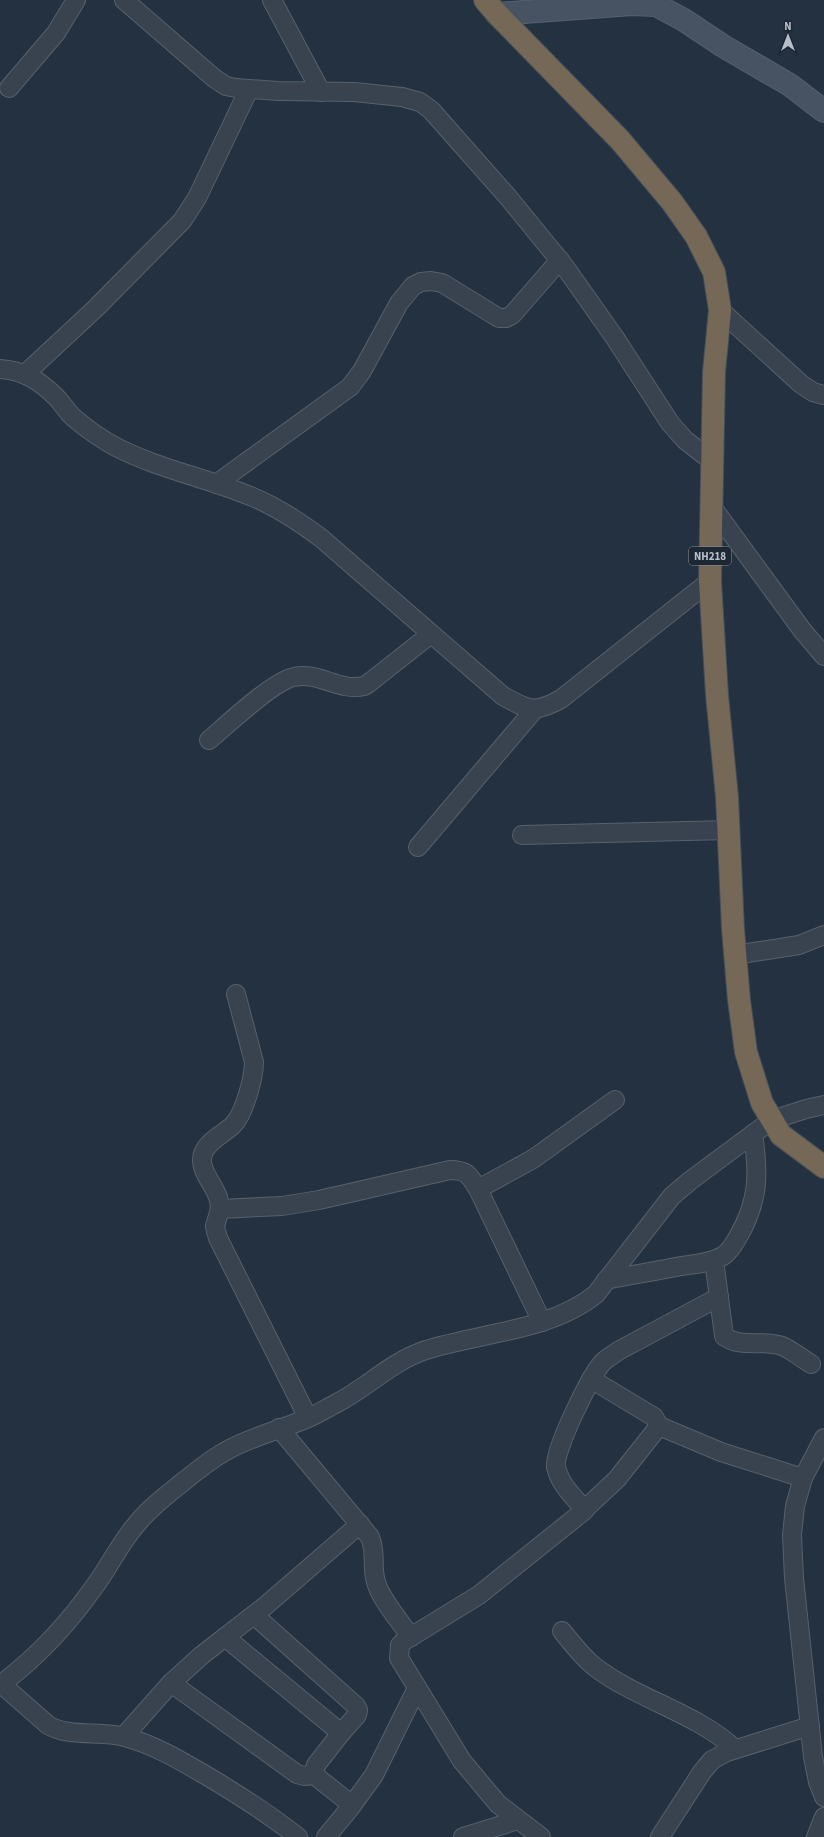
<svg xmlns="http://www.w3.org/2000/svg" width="824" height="1837" viewBox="0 0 824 1837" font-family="'Source Sans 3',sans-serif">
<rect width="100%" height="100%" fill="#243140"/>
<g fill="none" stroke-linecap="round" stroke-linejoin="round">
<defs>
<g id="street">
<polyline points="124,0 214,78 226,86 236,88 278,91 354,92 402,97 420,102 431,110 508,197 565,267 615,338 670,423 685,440 712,461"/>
<polyline points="272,0 321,92"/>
<polyline points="9,88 56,33 76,0"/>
<polyline points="720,310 801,384 813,392 824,395"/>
<path d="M0 369C23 370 40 381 56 397 62 403 67 412 74 418 87 429 101 439 116 447 157 468 202 477 245 494 273 504 297 520 321 538L503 696C529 710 534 714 561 699L710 581"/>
<polyline points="25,374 95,309 182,221 197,198 249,89"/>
<polyline points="216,484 350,387 362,371 399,303 413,286 421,282 431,281 442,283 499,318 506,318 512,315 560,260"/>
<polyline points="710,504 802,630 824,656"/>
<path d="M209 740C227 725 273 681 294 677 317 671 340 692 364 686 367 685 371 681 374 679L431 634"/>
<polyline points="522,835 728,830"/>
<polyline points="418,847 534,710"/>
<polyline points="735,955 799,945 824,935"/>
<path d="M236 994 254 1062C254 1078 244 1114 233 1125 224 1134 207 1141 203 1154 198 1169 213 1183 218 1197 222 1210 218 1214 215 1226 215 1229 217 1234 218 1238L308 1418"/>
<polyline points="478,1189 533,1159 615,1100"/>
<path d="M220 1209 282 1206 319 1200 450 1170C467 1170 469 1175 478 1189L542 1322"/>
<path d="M714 1260 724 1336C741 1349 763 1339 782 1346 792 1350 801 1358 811 1364"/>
<path d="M606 1280C631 1275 656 1271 681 1266 695 1264 711 1263 723 1256 729 1252 734 1244 738 1237 759 1201 759 1174 753 1134"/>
<polyline points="659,1426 721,1452 803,1478"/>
<path d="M279 1428 370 1537C377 1554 371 1566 376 1582 380 1598 401 1623 411 1637"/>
<polyline points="824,1438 803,1478 795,1506 792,1535 794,1578 813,1757 818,1782 824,1797"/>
<polyline points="585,1509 617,1479 659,1426 654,1417 591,1379"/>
<polyline points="254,1615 356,1706 358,1710 357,1715 341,1733"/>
<path d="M562 1631C572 1643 582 1657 595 1667 638 1700 695 1712 735 1749"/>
<polyline points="225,1637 341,1733 316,1765 314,1771 318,1778 352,1805"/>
<path d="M0 1683 48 1725C70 1738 100 1730 125 1737 155 1745 181 1761 207 1776 239 1795 269 1814 298 1837"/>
<polyline points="171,1683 202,1655 264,1607 360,1524"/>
<path d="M0 1685C36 1658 68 1624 94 1587 109 1567 119 1545 135 1526 149 1508 167 1495 184 1481 197 1471 211 1459 226 1451 252 1436 281 1430 308 1418 318 1414 327 1408 337 1403 368 1387 392 1361 426 1350 479 1333 551 1331 596 1294L672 1196 691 1180 772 1120 806 1109 824 1105"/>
<polyline points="124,1736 171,1683 297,1774 304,1776 315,1775"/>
<polyline points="326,1837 350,1808 374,1775 417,1688"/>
<polyline points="463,1837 518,1820"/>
<path d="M541 1837 498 1804 462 1761 399 1658 400 1645 404 1641 479 1595 585 1510C574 1497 560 1485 556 1467 553 1452 591 1374 603 1362 607 1358 613 1355 618 1351L719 1297"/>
<polyline points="660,1837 702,1772 712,1760 727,1752 810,1726"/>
<polyline points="816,1837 824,1817"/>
</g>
<polyline id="secondary" points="497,14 632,4 656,5 684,20 723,46 790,85 824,111"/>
<polyline id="highway" points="485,0 497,14 620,140 672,202 696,236 714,272 720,310 714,372 710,581 717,695 727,797 733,929 739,1000 746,1052 762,1103 781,1135 824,1167"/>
</defs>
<use href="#street" stroke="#57616d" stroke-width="20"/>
<use href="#secondary" stroke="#57616d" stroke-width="24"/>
<use href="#highway" stroke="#444e5a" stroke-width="24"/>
<use href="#street" stroke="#394350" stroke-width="18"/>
<use href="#secondary" stroke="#475263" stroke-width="22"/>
<use href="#highway" stroke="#766856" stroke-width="22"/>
</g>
<g text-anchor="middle" stroke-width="3" stroke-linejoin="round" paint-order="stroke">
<rect fill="#1e2835" stroke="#88919d" stroke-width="1" x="689" y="547" width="42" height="18" rx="3"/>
<g font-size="11" font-weight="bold" fill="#b5beca">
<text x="710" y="560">NH218</text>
</g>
</g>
<g transform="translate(788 36)" stroke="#1e2835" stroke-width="3" paint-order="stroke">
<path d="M0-3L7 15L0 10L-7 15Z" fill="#b5beca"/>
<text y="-6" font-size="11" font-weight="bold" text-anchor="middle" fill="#b5beca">N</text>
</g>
</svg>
